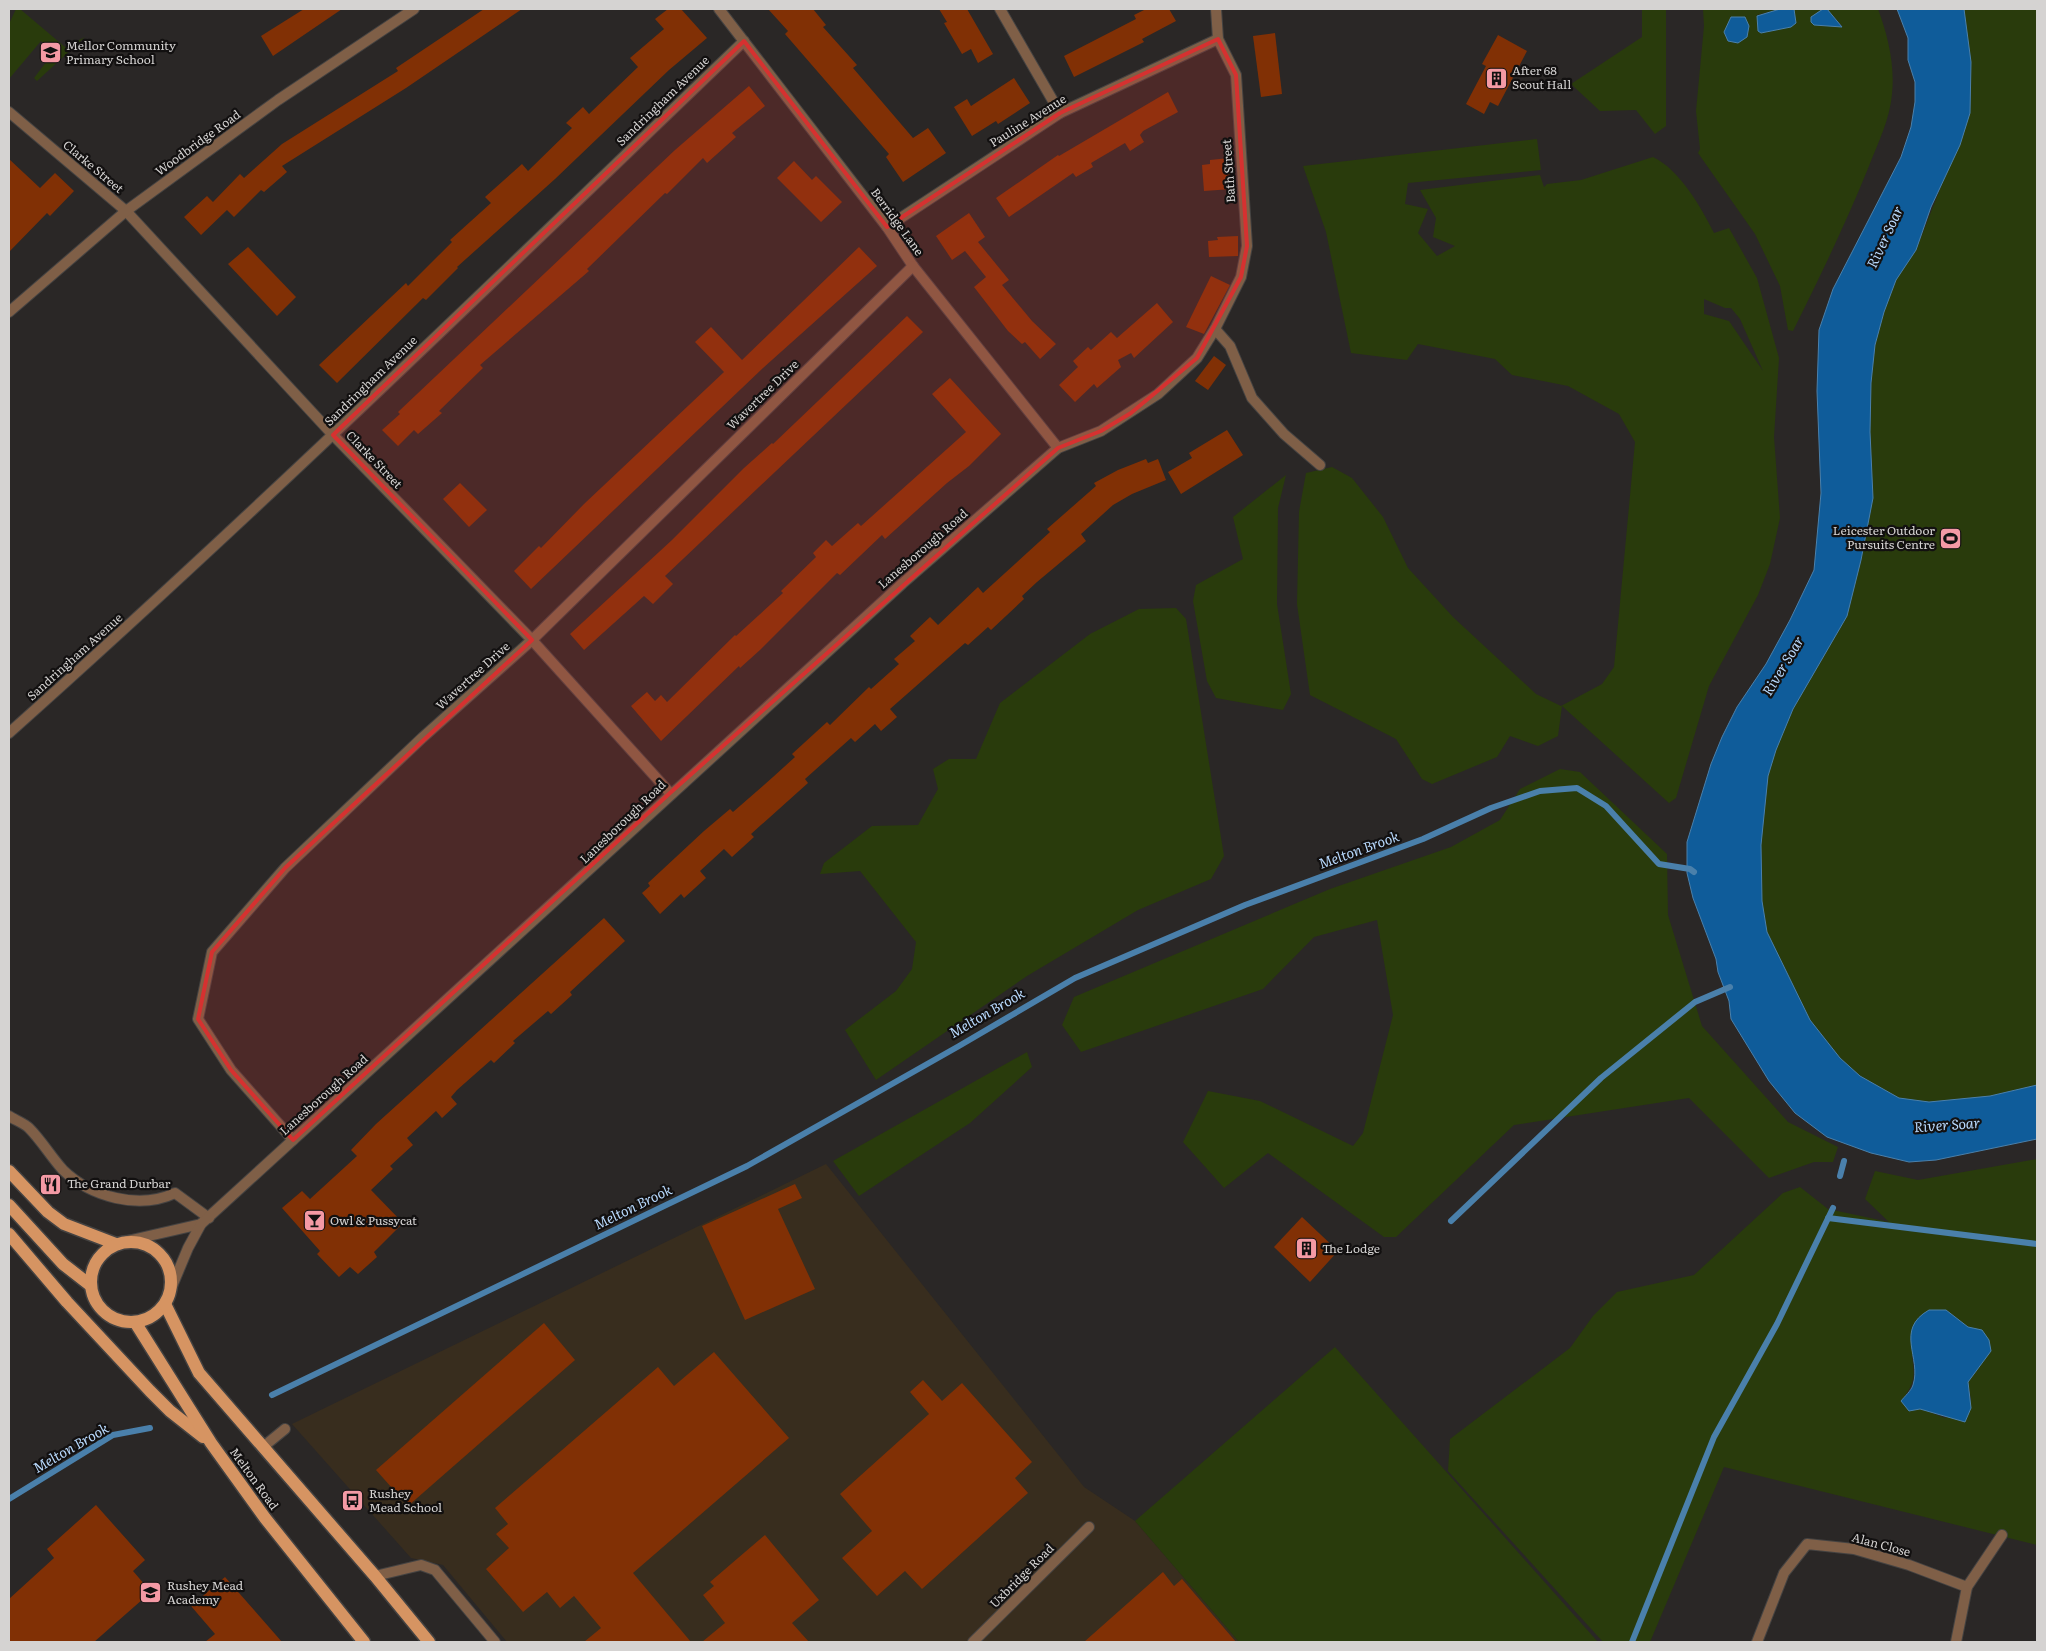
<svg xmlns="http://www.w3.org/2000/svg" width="2046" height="1651" viewBox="0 0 2046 1651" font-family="Literata,serif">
<rect width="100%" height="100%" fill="#2a2726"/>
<polygon fill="#382d1e" points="826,1164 1084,1487 1135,1521 1239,1642 507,1642 443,1565 411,1558 292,1424"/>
<g fill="#293b0c" fill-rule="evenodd">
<polygon points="16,9 20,9 65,47 85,37 37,81 34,78 53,53 41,41 9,79 9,24"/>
<polygon points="1642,9 1666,9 1666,126 1655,134 1636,110 1600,111 1571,84 1642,37"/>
<path d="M1703 9H1780L1757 15 1796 23 1794 9H1823L1811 17 1842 26 1827 9H1878C1888 36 1895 65 1892 94 1890 119 1878 143 1869 166 1846 223 1820 277 1793 331L1788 330 1780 286 1755 234 1698 153 1700 149 1696 111 1704 26Z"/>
<polygon points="1964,9 2037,9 2037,1085 1990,1096 1929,1102 1899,1098 1860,1076 1840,1058 1810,1020 1767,932 1762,901 1761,845 1768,776 1776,750 1793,709 1847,616 1861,560 1873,498 1870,432 1871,383 1875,345 1884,312 1896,280 1916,250 1970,113 1971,62"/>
<path d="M1537 139 1541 170 1408 183 1405 204 1428 209 1418 233 1437 256 1455 246 1433 237 1436 218 1420 190 1540 175 1544 187 1547 184 1581 180 1653 157C1680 170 1701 207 1714 233L1729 228 1757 278 1779 358 1774 437 1780 518 1770 564 1758 595 1709 686 1676 798 1669 803 1562 706 1558 736 1538 746 1510 736 1497 757 1432 784 1422 779 1396 739 1310 695 1297 604 1299 512 1306 473 1332 467 1352 478 1383 517 1408 568 1453 617 1536 694 1561 706 1602 684 1614 667 1635 442 1619 414 1568 386 1512 375 1495 359 1418 344 1407 360 1351 353 1326 232 1303 166ZM1704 299 1725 308H1731L1740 319 1763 371 1729 321 1704 314Z"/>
<polygon points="1286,475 1278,508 1277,604 1291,694 1283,710 1216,698 1207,681 1193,601 1196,585 1243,559 1233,517"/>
<polygon points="1176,608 1186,619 1224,856 1211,879 1138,910 1027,976 876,1080 845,1030 896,991 912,969 916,942 860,871 820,874 824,863 872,826 918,825 938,789 933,769 949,759 976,759 1000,703 1090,634 1139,609"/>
<polygon points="1560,769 1580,772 1667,854 1668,915 1702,1026 1788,1122 1838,1147 1833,1162 1814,1162 1769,1178 1689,1098 1514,1125 1396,1237 1384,1237 1268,1153 1224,1188 1183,1142 1208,1091 1260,1101 1353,1146 1363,1133 1393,1015 1377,920 1314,937 1263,989 1081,1052 1062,1025 1074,997 1330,889 1451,847 1500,820 1520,789"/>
<polygon points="1027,1052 1032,1067 970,1123 859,1196 833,1161"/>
<path d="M2037 1159V1545L1724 1467 1650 1642H1603L1448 1471 1450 1439 1570 1348 1593 1316 1617 1292 1694 1275 1783 1193 1800 1187 1828 1209 1889 1222 1865 1199 1875 1171 1918 1180ZM1946 1310 1968 1327 1982 1331 1991 1351 1968 1382 1971 1400 1945 1418 1901 1401C1915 1383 1915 1378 1912 1356Z"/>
<polygon points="1335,1347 1598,1642 1239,1642 1135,1521"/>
</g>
<g fill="#0f5c9a" stroke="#4a80ab">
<polygon points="1780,9 1794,9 1796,23 1791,27 1761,33 1758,31 1757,16"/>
<polygon points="1823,9 1827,9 1842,27 1814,25 1811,22 1811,17"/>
<polygon points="1897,9 1964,9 1971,62 1970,113 1960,145 1931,207 1916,250 1896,280 1884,312 1875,345 1871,383 1870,432 1873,498 1861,560 1847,616 1793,709 1776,750 1768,776 1761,845 1762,901 1767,932 1810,1020 1840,1058 1860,1076 1899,1098 1929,1102 1990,1096 2037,1085 2037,1139 1936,1160 1909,1162 1871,1153 1827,1137 1795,1113 1769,1081 1731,1019 1729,1001 1718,972 1716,959 1693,898 1687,873 1687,842 1711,764 1722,737 1737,707 1766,664 1790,620 1814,570 1821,493 1817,391 1819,330 1833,289 1901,157 1911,127 1915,102 1915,82 1908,60 1908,38"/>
<polygon points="1731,17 1745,17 1749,26 1747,37 1738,43 1728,41 1724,32"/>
<path d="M1929 1310H1946L1968 1327 1982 1330 1989 1340 1991 1351 1968 1382 1971 1408 1965 1422 1920 1409 1909 1411 1901 1401C1905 1396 1911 1391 1913 1385 1922 1358 1894 1330 1929 1310Z"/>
</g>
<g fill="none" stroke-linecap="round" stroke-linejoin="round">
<g stroke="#4a80ab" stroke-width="6">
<polyline points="1840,1176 1844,1161"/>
<polyline points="1828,1218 2037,1244"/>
<polyline points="1451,1221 1601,1078 1695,1002 1730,987"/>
<polyline points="272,1395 747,1166 959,1046 1075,978 1245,905 1423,839 1491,808 1540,791 1577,788 1606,806 1659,864 1690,869 1694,872"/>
<polyline points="9,1499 113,1435 150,1428"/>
<polyline points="1632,1642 1714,1437 1777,1324 1833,1208"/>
</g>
</g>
<g fill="#813005">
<polygon points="304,9 342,9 273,56 261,36"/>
<polygon points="484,9 522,9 406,88 282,166 287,172 264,192 261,190 234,217 227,210 201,235 184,217 207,196 213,202 240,174 244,178 282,144 398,71 396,68"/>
<polygon points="668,9 681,9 707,38 669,70 555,179 457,267 458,268 426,300 423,298 337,383 319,365 406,283 408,286 452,242 450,240 491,203 485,197 522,164 528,171 572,128 566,123 583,107 589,114 638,67 630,58 664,29 655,19"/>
<polygon points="768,9 813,9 826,25 823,27 857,65 853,68 913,138 928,128 946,153 903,182 886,157 889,154 785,34 788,31"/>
<polygon points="939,9 967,9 993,54 978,63 971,49 962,54 944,23 947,22"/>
<polygon points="1146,9 1169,9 1176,21 1142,39 1144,42 1074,77 1064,56 1136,19 1134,15"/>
<polygon points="1275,33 1282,94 1261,97 1253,36"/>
<polygon points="1498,35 1527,51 1498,106 1490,102 1484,114 1466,104 1486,66 1482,64"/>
<polygon points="1014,78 1030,103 998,124 996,121 972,136 954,107 967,99 971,106"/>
<polygon points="749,86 765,106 732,133 736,137 707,163 703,158 667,194 665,193 587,269 589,271 480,365 483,368 439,411 442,413 418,434 414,430 398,446 382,430 400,414 398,412 675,150"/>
<polygon points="1168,92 1178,112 1143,131 1140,135 1144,142 1130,151 1125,143 1091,163 1093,167 1076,177 1073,173 1009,217 996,198 1058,155 1059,156"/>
<polygon points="1230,158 1232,189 1204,191 1202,165 1210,164 1210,160"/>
<polygon points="9,159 40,188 55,173 74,191 50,216 47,213 9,252"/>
<polygon points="794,161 812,180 816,176 842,202 821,222 777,178"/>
<polygon points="969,213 985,237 978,242 1009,280 1002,285 1032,321 1056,344 1040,359 1025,342 1022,344 1008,331 974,287 986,277 965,251 952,260 936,236"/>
<polygon points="1238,236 1238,256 1209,257 1208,241 1218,240 1217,237"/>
<polygon points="248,247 296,297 277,316 228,264"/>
<polygon points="859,247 877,266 763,368 531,589 514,571 539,546 541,548 584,504 724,372 695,342 711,327 742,360"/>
<polygon points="1211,276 1230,285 1204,334 1186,327"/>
<polygon points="1157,303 1173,322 1134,358 1131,353 1118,360 1121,367 1097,388 1094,384 1075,402 1059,385 1078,367 1073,361 1088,347 1091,350 1111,332 1117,338"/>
<polygon points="907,316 923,332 665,576 673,584 653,604 644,596 584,650 570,634 672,540 744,468 772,443 773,444"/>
<polygon points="1214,356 1226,365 1208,390 1195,381"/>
<polygon points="950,378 1001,434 969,466 947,483 885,539 882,535 840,575 837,573 760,650 740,668 739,666 661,741 631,706 647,692 655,701 661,695 667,702 735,635 736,636 783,593 781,591 816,557 813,553 826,540 832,546 858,523 861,526 966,432 932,394"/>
<polygon points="1227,430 1243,455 1181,494 1168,472 1192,458 1189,453"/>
<polygon points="1146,459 1148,463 1158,459 1166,480 1132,494 1113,505 1081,534 1086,541 1037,582 1022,596 1024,599 991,630 988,627 968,645 965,643 890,709 897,717 881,731 875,724 855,742 851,738 805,779 808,783 751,834 754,837 732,857 724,849 700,871 706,878 684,898 681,894 660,914 642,893 650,886 648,883 704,831 730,809 733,812 773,777 795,757 792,754 827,722 830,725 869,687 871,689 899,664 894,659 915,641 910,636 930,617 938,625 978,587 983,593 1050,532 1047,529 1096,486 1094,483 1118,470"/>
<polygon points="460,483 487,510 469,527 443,499"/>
<polygon points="604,918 625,941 570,992 572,995 551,1014 548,1011 513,1041 515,1043 494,1063 491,1060 457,1090 451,1097 457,1104 442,1118 436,1111 407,1138 413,1145 390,1166 393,1169 371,1190 403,1223 374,1252 377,1257 358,1274 350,1267 339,1277 317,1254 320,1251 282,1208 302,1191 310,1199 357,1156 351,1150 376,1124"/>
<polygon points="795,1184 802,1198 778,1209 815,1289 745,1320 702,1226"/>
<polygon points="1302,1217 1338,1251 1310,1282 1274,1247"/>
<polygon points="544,1323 575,1360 408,1506 376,1470"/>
<polygon points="714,1352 789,1438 633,1573 691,1642 584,1642 601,1628 574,1596 560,1608 547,1592 523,1612 486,1569 509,1548 496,1534 508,1524 495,1508 658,1367 674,1386"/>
<polygon points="923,1380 942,1401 962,1383 1032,1462 1015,1478 1028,1493 922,1589 905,1571 877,1596 842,1558 872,1531 840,1494 929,1414 910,1392"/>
<polygon points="96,1505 145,1560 133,1571 151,1592 94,1642 9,1642 9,1599 54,1558 47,1549"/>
<polygon points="765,1535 819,1600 792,1623 809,1642 702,1642 725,1623 703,1595 714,1586 710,1582"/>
<polygon points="1163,1572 1174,1586 1182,1579 1236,1642 1084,1642"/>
<polygon points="225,1577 282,1642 205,1642 215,1634 191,1606"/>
</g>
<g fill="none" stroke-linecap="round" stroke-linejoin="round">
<defs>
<g id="street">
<polyline points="719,9 887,227 913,266 1058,448"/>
<polyline points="1000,9 1060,113"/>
<polyline points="1216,9 1218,39 1236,75 1247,246 1241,277 1215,329 1230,346 1252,398 1284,434 1320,465"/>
<polyline points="9,112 126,211 333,435 532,640 670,793"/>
<polyline points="887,227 1060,113 1218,39"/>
<polyline points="9,312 126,211 278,100 414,9"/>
<path d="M9 733C260 509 501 274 744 41"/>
<path d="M9 1116C15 1120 24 1123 29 1128 42 1141 51 1157 63 1170 91 1197 139 1210 175 1193L209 1218"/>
<polyline points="293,1140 231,1070 198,1019 212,952 285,868 422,738 532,640 913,266"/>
<polyline points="127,1241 201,1224"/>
<polyline points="170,1291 188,1248 201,1224 903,583 1058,448 1101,431 1158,394 1197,358 1215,329"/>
<polyline points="263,1447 285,1429"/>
<polyline points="375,1576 421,1565 435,1570 495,1642"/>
<polyline points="973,1642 1089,1527"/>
<polyline points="1757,1642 1784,1573 1807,1544 1854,1549 1909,1565 1967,1587"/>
<polyline points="1956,1642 1967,1587 2002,1535"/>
</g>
<g id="primary">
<polyline points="9,1171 48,1212 64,1224 116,1244"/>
<polyline points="9,1205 63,1264 90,1285"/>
<polyline points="9,1234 67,1302 150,1391 170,1411 203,1437"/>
<circle cx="131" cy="1282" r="40"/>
<polyline points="165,1304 199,1373 375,1576 429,1642"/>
<polyline points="135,1322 211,1443 265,1518 364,1642"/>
</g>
</defs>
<use href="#street" stroke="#454342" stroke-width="12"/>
<use href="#primary" stroke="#454342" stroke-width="15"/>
<use href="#street" stroke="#7f5f47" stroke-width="10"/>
<use href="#primary" stroke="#d69462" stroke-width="12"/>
</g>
<path fill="#d63130" fill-opacity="0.2" stroke="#d63130" stroke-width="4" stroke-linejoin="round" d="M1218 39 1236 75 1247 246 1241 277 1197 358 1131 413 1101 431 1058 448 670 793 293 1140 231 1070 198 1019 212 952 285 868 532 640 333 435 744 41 887 227 1060 113Z"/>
<defs>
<symbol id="school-square" viewBox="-11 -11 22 22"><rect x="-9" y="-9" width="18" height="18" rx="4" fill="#f49aa5" stroke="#121010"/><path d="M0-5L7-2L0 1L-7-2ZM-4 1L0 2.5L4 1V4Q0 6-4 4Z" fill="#111"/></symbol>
<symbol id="building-square" viewBox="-11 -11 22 22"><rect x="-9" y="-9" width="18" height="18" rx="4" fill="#f49aa5" stroke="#121010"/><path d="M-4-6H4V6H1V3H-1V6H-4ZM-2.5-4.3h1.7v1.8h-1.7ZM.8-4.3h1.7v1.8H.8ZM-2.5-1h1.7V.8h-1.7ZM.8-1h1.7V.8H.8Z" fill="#111"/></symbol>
<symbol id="stadium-square" viewBox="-11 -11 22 22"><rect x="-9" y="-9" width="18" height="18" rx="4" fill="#f49aa5" stroke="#121010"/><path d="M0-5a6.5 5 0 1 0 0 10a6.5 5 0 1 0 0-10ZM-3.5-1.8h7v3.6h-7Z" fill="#111"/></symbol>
<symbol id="restaurant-square" viewBox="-11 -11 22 22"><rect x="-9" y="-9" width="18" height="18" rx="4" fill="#f49aa5" stroke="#121010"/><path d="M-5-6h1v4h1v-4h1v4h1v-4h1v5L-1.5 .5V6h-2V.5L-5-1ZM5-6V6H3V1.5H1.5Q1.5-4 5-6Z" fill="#111"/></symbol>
<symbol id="bar-square" viewBox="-11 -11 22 22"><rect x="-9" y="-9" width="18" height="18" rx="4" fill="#f49aa5" stroke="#121010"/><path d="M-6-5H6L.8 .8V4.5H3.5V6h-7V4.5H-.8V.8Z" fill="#111"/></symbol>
<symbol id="bus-square" viewBox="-11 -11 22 22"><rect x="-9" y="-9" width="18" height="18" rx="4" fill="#f49aa5" stroke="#121010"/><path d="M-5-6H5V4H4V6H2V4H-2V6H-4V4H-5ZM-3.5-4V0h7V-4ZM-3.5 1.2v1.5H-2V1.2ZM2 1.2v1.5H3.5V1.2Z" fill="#111"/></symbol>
</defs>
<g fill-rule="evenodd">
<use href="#school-square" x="38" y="40" width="25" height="25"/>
<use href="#building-square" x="1484" y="66" width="25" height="25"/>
<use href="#stadium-square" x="1938" y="526" width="25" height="25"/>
<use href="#restaurant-square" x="38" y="1172" width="25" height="25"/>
<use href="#bar-square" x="302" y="1208" width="25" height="25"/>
<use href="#building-square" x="1294" y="1236" width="25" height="25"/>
<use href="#bus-square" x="340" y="1488" width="25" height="25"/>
<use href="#school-square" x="138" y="1580" width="25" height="25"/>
</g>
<g text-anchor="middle" stroke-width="4.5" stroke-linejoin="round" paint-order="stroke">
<g font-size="12" fill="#d5d3d2" stroke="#121010" text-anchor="start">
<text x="66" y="50">Mellor Community<tspan x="66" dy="14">Primary School</tspan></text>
<text x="1512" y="75">After 68<tspan x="1512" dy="14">Scout Hall</tspan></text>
<text x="1935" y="535" text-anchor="end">Leicester Outdoor<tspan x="1935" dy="14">Pursuits Centre</tspan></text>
<text x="67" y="1188">The Grand Durbar</text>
<text x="330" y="1225">Owl &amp; Pussycat</text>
<text x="1322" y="1253">The Lodge</text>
<text x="369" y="1498">Rushey<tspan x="369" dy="14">Mead School</tspan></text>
<text x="167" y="1590">Rushey Mead<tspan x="167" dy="14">Academy</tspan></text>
</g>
<g font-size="12" fill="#d5d3d2" stroke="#121010">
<text transform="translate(663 101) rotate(-44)" y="4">Sandringham Avenue</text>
<text transform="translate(1028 121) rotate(-32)" y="4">Pauline Avenue</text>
<text transform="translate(198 143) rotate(-36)" y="4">Woodbridge Road</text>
<text transform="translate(93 167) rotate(40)" y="4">Clarke Street</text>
<text transform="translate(1229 171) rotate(-94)" y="4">Bath Street</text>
<text transform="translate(897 222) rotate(54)" y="4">Berridge Lane</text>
<text transform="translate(371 381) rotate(-44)" y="4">Sandringham Avenue</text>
<text transform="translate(763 395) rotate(-44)" y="4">Wavertree Drive</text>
<text transform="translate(374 460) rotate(46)" y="4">Clarke Street</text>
<text transform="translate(923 549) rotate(-41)" y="4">Lanesborough Road</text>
<text transform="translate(75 657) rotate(-42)" y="4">Sandringham Avenue</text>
<text transform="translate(473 676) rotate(-42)" y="4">Wavertree Drive</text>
<text transform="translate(623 822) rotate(-44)" y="4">Lanesborough Road</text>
<text transform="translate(324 1095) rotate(-42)" y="4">Lanesborough Road</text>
<text transform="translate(254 1479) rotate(54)" y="4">Melton Road</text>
<text transform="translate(1881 1545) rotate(15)" y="4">Alan Close</text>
<text transform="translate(1022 1576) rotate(-45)" y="4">Uxbridge Road</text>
</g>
<g font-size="14" font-style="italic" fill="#b8d9fd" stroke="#121010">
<text transform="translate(1885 237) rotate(-65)" y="5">River Soar</text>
<text transform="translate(1783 666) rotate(-59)" y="5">River Soar</text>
<text transform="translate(1359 850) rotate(-20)" y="5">Melton Brook</text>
<text transform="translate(987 1013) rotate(-30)" y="5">Melton Brook</text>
<text transform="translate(1947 1125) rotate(-4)" y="5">River Soar</text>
<text transform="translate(633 1207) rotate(-26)" y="5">Melton Brook</text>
<text transform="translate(71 1448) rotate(-30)" y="5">Melton Brook</text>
</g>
</g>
<rect width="2046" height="1651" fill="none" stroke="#d5d3d2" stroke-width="20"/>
</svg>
